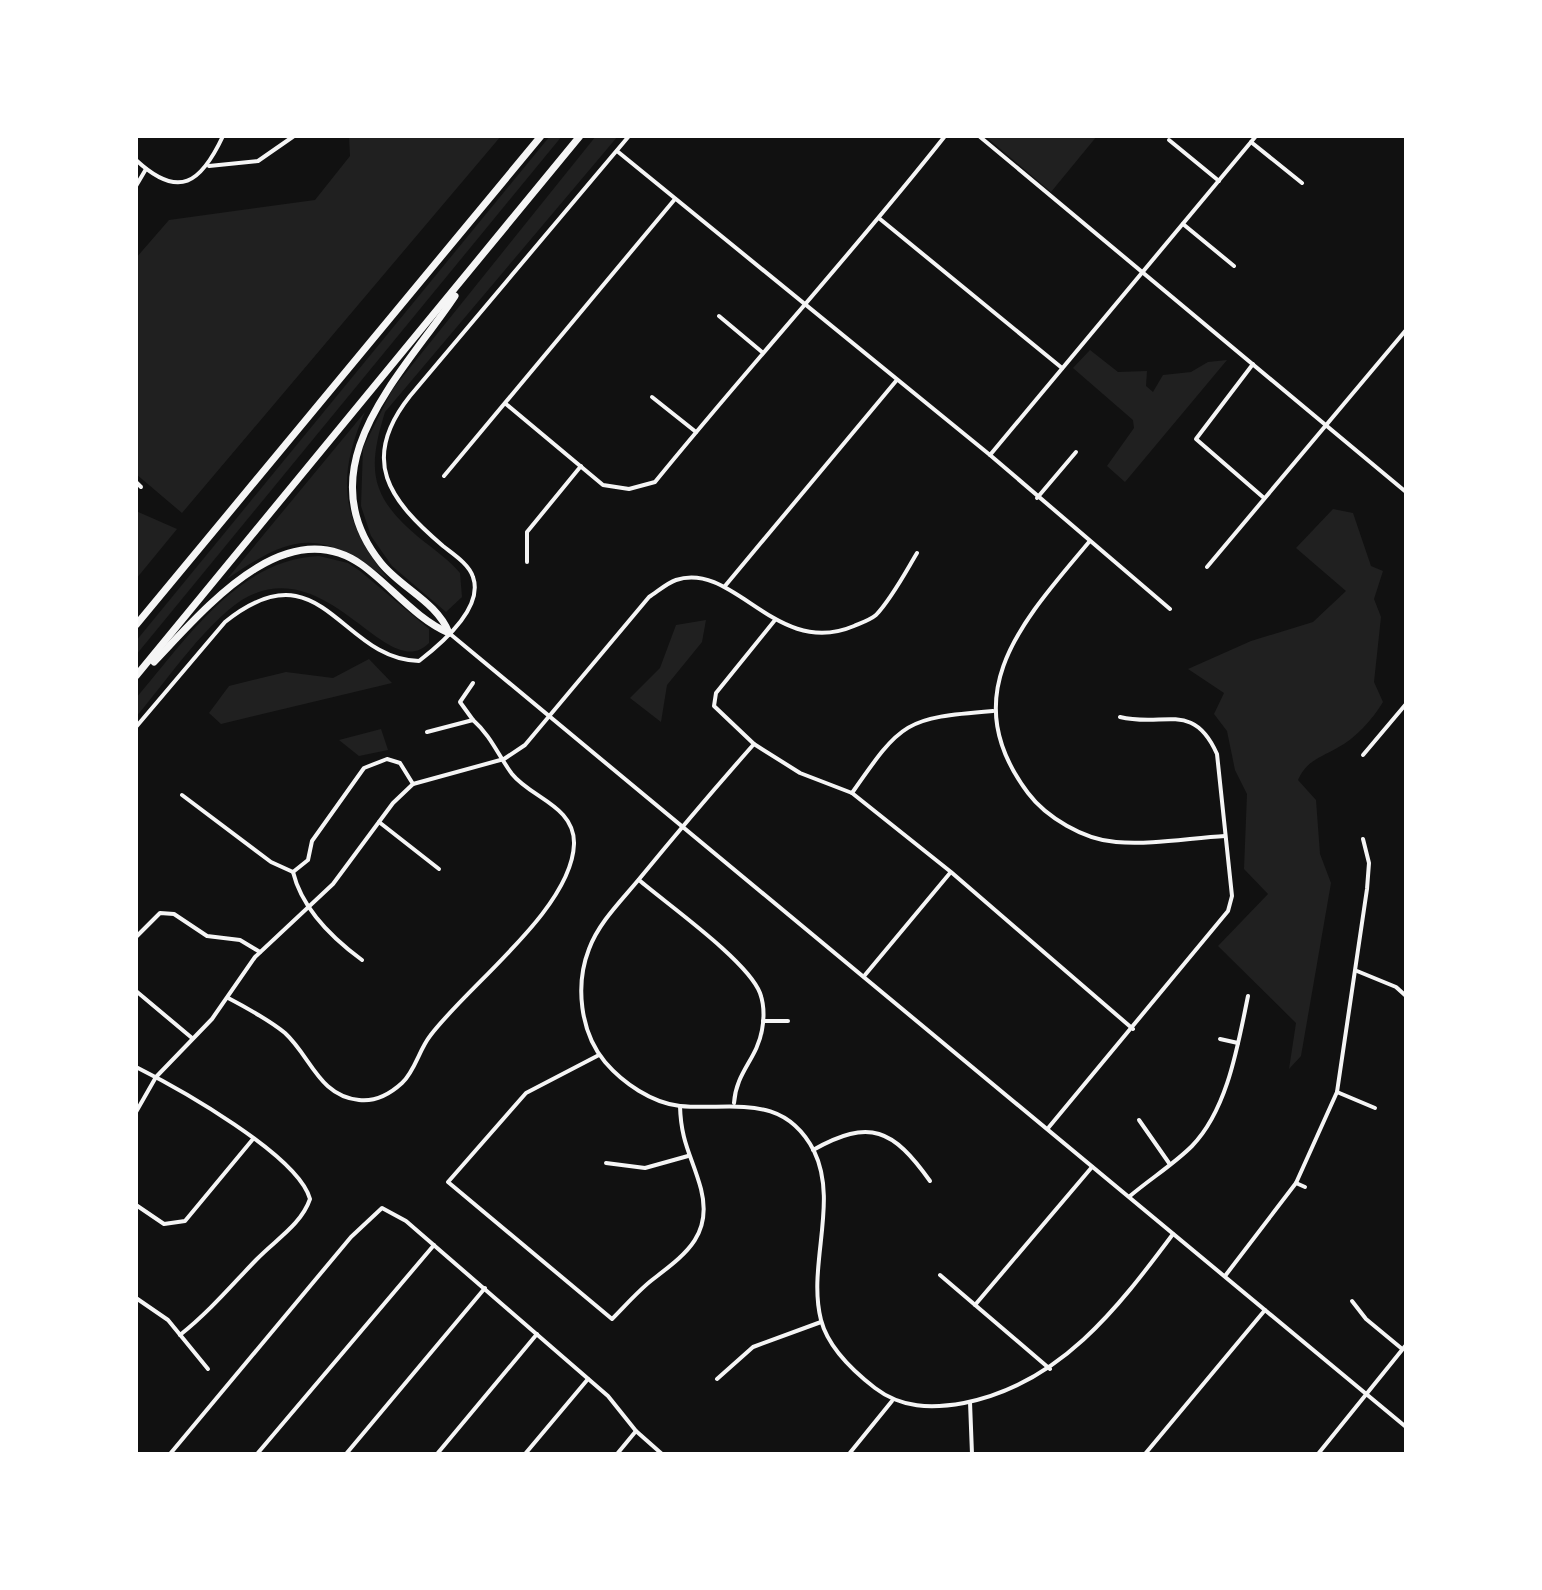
<svg xmlns="http://www.w3.org/2000/svg" width="1542" height="1590" viewBox="0 0 1542 1590" font-family="'DejaVu Sans',sans-serif">
<rect width="100%" height="100%" fill="#111"/>
<g fill="#202020">
<polygon points="349,136 501,136 182,513 136,474 136,258 169,220 315,200 350,156"/>
<polygon points="550,136 562,136 136,655 136,641"/>
<path d="M596 136H618L385 412C366 473 371 498 422 540 435 550 449 560 460 573L462 597 446 612 392 566 371 536 361 506 363 448 392 390Z"/>
<polygon points="985,136 1097,136 1051,192"/>
<polygon points="1090,350 1118,372 1147,371 1146,386 1153,392 1163,375 1191,372 1208,362 1227,360 1125,482 1107,466 1134,428 1133,420 1073,368"/>
<path d="M365 412C335 480 342 522 389 580 319 530 297 531 227 579Z"/>
<path d="M1333 509 1353 513 1371 566 1383 571 1374 599 1381 617 1374 682 1383 702C1372 720 1356 738 1337 748 1320 758 1307 760 1298 780L1316 800 1320 854 1331 883 1301 1056 1289 1069 1296 1023 1218 946 1268 894 1244 869 1247 794 1235 770 1227 731 1214 714 1224 693 1188 669 1251 641 1313 622 1346 591 1296 548Z"/>
<polygon points="136,511 177,529 136,579"/>
<path d="M319 556 348 563 360 571 429 629V643C388 685 331 556 249 596 211 615 165 683 136 717V698C185 641 238 559 319 556Z"/>
<polygon points="706,620 702,642 667,685 661,722 630,698 660,668 676,625"/>
<polygon points="369,659 392,683 221,724 209,713 229,686 286,672 333,678"/>
<polygon points="381,729 388,750 359,756 339,740"/>
</g>
<g fill="none" stroke-linecap="round" stroke-linejoin="round">
<g stroke="#f5f5f5" stroke-width="4">
<polyline points="979,136 1406,492"/>
<polyline points="1169,140 1219,181"/>
<polyline points="1251,142 1302,183"/>
<polyline points="617,151 990,455 1170,609"/>
<path d="M136 160C179 200 201 183 223 136"/>
<polyline points="209,166 258,161 294,136"/>
<polyline points="136,186 146,169"/>
<polyline points="880,219 1062,368"/>
<polyline points="1183,224 1234,266"/>
<polyline points="719,316 762,352"/>
<polyline points="1253,364 1196,439 1264,498"/>
<polyline points="652,397 696,432"/>
<path d="M506 404 603 485 629 489 655 482C750 365 852 254 945 136"/>
<polyline points="990,455 1256,136"/>
<polyline points="444,476 675,199"/>
<polyline points="136,482 141,487"/>
<polyline points="1037,498 1076,452"/>
<path d="M1089 542C1024 620 953 693 1028 793 1046 817 1084 840 1116 842 1151 845 1190 838 1225 836"/>
<polyline points="527,562 527,532 581,466"/>
<polyline points="1207,567 1406,330"/>
<polyline points="725,586 896,381"/>
<polyline points="775,620 716,693 714,706 754,744 800,773 852,793 951,872 1133,1029"/>
<polyline points="473,683 460,702 473,720"/>
<path d="M754 744C715 788 677 833 640 878 622 900 599 922 589 949 575 985 580 1032 605 1062 623 1083 652 1103 680 1106 730 1111 783 1091 814 1151 839 1202 807 1266 821 1320 828 1347 853 1371 875 1388 901 1408 931 1409 964 1403 1060 1384 1117 1309 1173 1234"/>
<polyline points="1363,755 1406,704"/>
<path d="M852 793C902 721 905 718 993 711"/>
<path d="M182 795 271 862 293 872C302 909 332 938 362 960"/>
<polyline points="379,822 439,869"/>
<polyline points="293,872 308,860 312,841 364,768 387,759 400,763 413,784"/>
<path d="M639 880C667 904 748 961 760 993 764 1004 764 1019 762 1030 757 1059 736 1072 734 1103"/>
<polyline points="136,937 160,913 174,914 207,936 240,940 260,952"/>
<polyline points="1357,971 1396,987 1406,996"/>
<polyline points="865,975 950,873"/>
<polyline points="136,991 192,1038"/>
<path d="M228 998C247 1008 268 1019 285 1033 311 1057 319 1096 359 1100 376 1102 390 1094 402 1083 415 1071 419 1050 430 1036 467 986 572 909 574 844 575 806 531 798 512 774 498 755 491 736 473 720L427 732"/>
<polyline points="763,1021 788,1021"/>
<polyline points="1220,1039 1238,1043"/>
<path d="M599 1055 526 1093 448 1182 612 1319C625 1306 638 1291 652 1280 684 1255 713 1236 701 1189 692 1156 681 1143 680 1106"/>
<path d="M136 1067C178 1088 298 1155 310 1199 301 1225 275 1240 256 1260 231 1286 209 1312 180 1335"/>
<polyline points="1337,1092 1375,1108"/>
<path d="M136 1112 156 1077 212 1019 255 957 333 884 393 803 413 784 504 759 525 745 649 597C657 592 667 583 676 580 735 561 776 659 854 626 861 623 870 620 876 615 892 598 905 573 917 553"/>
<polyline points="1139,1120 1169,1163"/>
<path d="M1049 1127 1228 911 1232 896 1217 754C1193 700 1164 728 1120 717"/>
<path d="M813 1150C870 1118 893 1129 930 1181"/>
<polyline points="606,1163 645,1168 688,1156"/>
<polyline points="1296,1183 1305,1187"/>
<path d="M1130 1196C1150 1179 1174 1164 1192 1146 1228 1109 1238 1044 1248 996"/>
<polyline points="136,1205 164,1224 185,1221 253,1139"/>
<polyline points="940,1275 1050,1369"/>
<polyline points="1225,1276 1296,1183 1337,1092 1367,889 1369,863 1363,839"/>
<polyline points="136,1298 168,1320 208,1369"/>
<polyline points="1352,1301 1366,1319 1401,1348"/>
<polyline points="975,1305 1092,1167"/>
<polyline points="717,1379 753,1347 821,1322"/>
<polyline points="970,1402 972,1454"/>
<polyline points="170,1454 351,1237 382,1208 406,1221 608,1396 636,1431 662,1454"/>
<polyline points="257,1454 434,1245"/>
<polyline points="346,1454 485,1288"/>
<polyline points="437,1454 537,1334"/>
<polyline points="525,1454 588,1379"/>
<polyline points="617,1454 636,1431"/>
<polyline points="849,1454 892,1401"/>
<polyline points="1145,1454 1265,1310"/>
<polyline points="1318,1454 1406,1345"/>
</g>
<g stroke="#f5f5f5" stroke-width="4">
<polyline points="449,633 1406,1427"/>
<path d="M136 727 225 622C322 544 340 660 419 661 441 644 484 608 473 577 469 564 453 554 443 546 389 500 359 460 410 396L629 136"/>
</g>
<g stroke="#f5f5f5" stroke-width="7">
<polyline points="136,625 541,136"/>
<path d="M449 633C437 602 401 588 381 563 303 466 403 374 455 296"/>
<path d="M154 662C203 611 285 510 362 565 391 586 416 619 449 633"/>
<polyline points="136,676 580,136"/>
</g>
</g>
<rect width="1542" height="1590" fill="none" stroke="#ffffff" stroke-width="276"/>
</svg>
